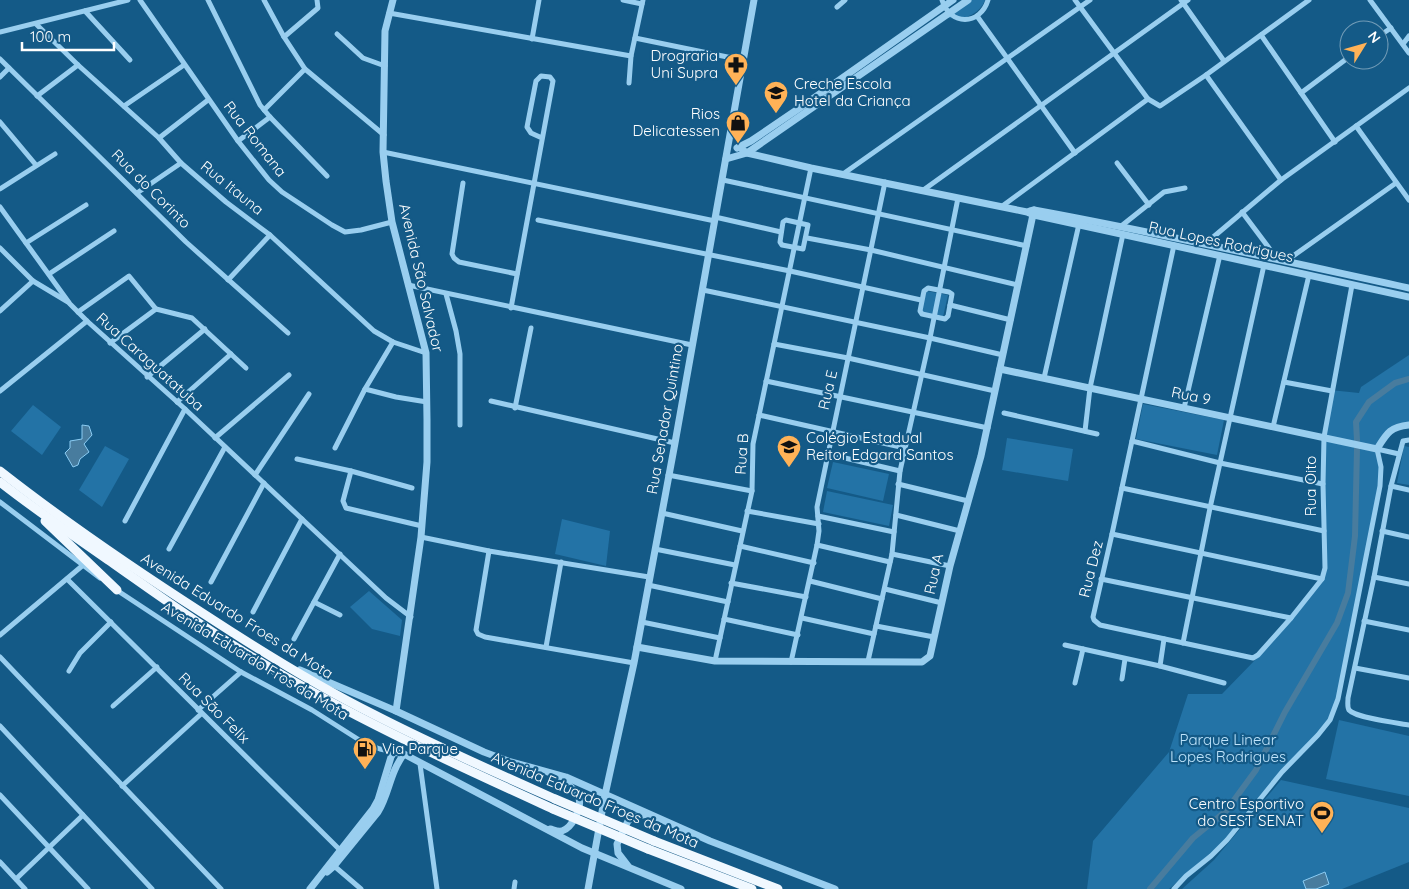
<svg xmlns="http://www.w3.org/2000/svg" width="1409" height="889" viewBox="0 0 1409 889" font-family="Quicksand,sans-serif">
<rect width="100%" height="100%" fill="#145a87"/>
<g fill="#2373a6">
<path d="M972 0H985C979 16 962 20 947 18Z"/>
<polygon points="926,291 948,295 943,317 921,312"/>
<polygon points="1409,355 1409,426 1398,427 1377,449 1382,466 1338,700 1329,720 1271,783 1225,842 1169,889 1087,889 1093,841 1169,752 1188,694 1222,694 1256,659 1322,580 1324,568 1322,484 1330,390 1359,393 1361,387"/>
<polygon points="1143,404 1224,420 1217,455 1136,439"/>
<polygon points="33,405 61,427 42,455 11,431"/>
<polygon points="1007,438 1073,449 1068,481 1002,470"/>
<polygon points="105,446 129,459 102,507 79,490"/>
<polygon points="1404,446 1409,447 1409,485 1397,483"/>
<polygon points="833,462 889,474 883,501 827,488"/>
<polygon points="827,491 893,505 889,526 823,512"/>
<polygon points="562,519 610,531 606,566 555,554"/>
<polygon points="369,591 402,620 400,636 372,629 350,607"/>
<polygon points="1339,720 1409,736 1409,796 1326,779"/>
<polygon points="1281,780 1409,808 1409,862 1342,889 1182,889 1214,860"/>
</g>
<g fill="#487c9e" stroke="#8bccf3">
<polygon points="82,425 89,426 92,435 84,444 89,452 80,459 78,465 73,467 65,453 70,448 70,441 82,439"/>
<polygon points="1325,872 1329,884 1316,889 1306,889 1303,881"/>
</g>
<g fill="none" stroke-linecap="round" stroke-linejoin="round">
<g stroke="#487c9e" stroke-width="6">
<polyline points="1357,440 1356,422 1369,402 1395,383 1409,379"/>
<polyline points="1150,889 1193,838 1226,811 1256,770 1285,712 1337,623 1348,593 1355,536 1357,449"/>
</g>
<g stroke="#99ceef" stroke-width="5">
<polyline points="140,0 238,141 269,180 282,192 332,225 345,232 361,230 392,222"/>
<polyline points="208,0 260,105 270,117 327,176"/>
<polyline points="264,0 284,37 305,69 384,135"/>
<polyline points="623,0 642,4"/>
<path d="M942 0C950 26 980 26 988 0"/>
<polyline points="1075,0 1148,99 1160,106 1206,75 1309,0"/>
<polyline points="1181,0 1224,61"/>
<polyline points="1370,0 1409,53"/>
<polyline points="837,7 845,0"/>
<polyline points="85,11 130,60"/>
<polyline points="389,13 631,56"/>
<polyline points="977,16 1075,153"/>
<polyline points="36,24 78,65 159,138 181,163 226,202 270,235 374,331 393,342 426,353"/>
<polyline points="0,32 128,0"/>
<polyline points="337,34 363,58 385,66"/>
<polyline points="1261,35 1335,142"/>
<polyline points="1379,36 1391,28"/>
<polyline points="284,37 318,8 317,0"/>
<polyline points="635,38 742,60"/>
<polyline points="532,39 539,0"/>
<polyline points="1403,44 1409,36"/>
<polyline points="0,59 186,242 288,333"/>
<polyline points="1206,75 1281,180"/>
<polyline points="0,77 9,68"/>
<polyline points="629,83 631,56 643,0"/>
<polyline points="1301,93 1349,57"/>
<polyline points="37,96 78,65"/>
<polyline points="124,106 184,65"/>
<polyline points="264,110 305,69"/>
<polyline points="0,122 36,165"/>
<polyline points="1356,126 1409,200"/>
<polyline points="159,138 208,100"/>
<polyline points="238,141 270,117"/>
<polyline points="383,152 715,221"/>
<polyline points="1117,163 1149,205"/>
<polyline points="843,174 1090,0"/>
<polyline points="723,180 1027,246"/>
<polyline points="463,183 452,254 454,258 459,262 517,274"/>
<polyline points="0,189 55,154"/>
<polyline points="922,191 1188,0"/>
<polyline points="137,193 181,163"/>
<polyline points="0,207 70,304 87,321 185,409 302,519 253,612"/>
<polyline points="1001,207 1148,99"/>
<polyline points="1242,212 1272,252 1275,259"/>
<polyline points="715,217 781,232"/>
<polyline points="538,220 790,271 921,300"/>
<polygon points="786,220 808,225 803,249 782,245 780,242 783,222"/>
<polyline points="1120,227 1164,192 1185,188"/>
<polyline points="807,238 871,250 1018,285"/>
<polyline points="26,243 86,205"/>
<polyline points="1205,244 1281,180 1409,88"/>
<polyline points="1174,245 1112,534 1093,617 1094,620 1100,625 1253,658 1258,655 1291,618 1322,579 1325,568 1323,484 1324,437 1352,285"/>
<polyline points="0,248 33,281 68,302"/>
<polyline points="1286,261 1396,183"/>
<polyline points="49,274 114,231"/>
<polyline points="228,280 270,235"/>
<polyline points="408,285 692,345"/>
<polygon points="928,288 949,292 952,294 948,316 945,319 922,314 920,311 924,291"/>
<polyline points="703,290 930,338 1003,355"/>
<polyline points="446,294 456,331 460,354 460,425"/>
<polyline points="950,305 1011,320"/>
<polyline points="511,308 553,81 550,77 541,76 536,81 527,127 531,133 542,138"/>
<polyline points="0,311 33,281"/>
<polyline points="78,312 129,276 156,309 192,318 246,368"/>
<polyline points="110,343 156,309"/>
<polyline points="774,344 848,358 995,391"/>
<polyline points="147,377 205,329"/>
<polyline points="1044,378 1079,224"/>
<polyline points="766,381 988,428"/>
<polyline points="1284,382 1332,391"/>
<polyline points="365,389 396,397 427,402"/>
<polyline points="0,391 87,321"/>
<polyline points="491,401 675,443"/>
<polyline points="177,402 231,354"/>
<polyline points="515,408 531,328"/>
<polyline points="1184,408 1220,255"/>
<polyline points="1004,413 1097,434"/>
<polyline points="759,415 905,448"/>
<polyline points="1273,427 1309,275"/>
<polyline points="1085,431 1090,388 1123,234"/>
<polyline points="215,438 289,375"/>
<path d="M1409 440 1403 441 1391 486 1374 577 1348 698C1348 702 1347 707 1349 710 1356 718 1398 723 1409 725"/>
<polyline points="1132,441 1220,463 1323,484"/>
<polyline points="335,448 365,389 393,342"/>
<polyline points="828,454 900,471"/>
<polyline points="297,459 351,471 412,488"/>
<polyline points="351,471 343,501 346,508 422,526"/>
<polyline points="255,475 309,394"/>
<polyline points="668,475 752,491"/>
<polyline points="898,484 968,501"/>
<polyline points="1391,486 1409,490"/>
<polyline points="1122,488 1324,531"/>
<polyline points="0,502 100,578"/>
<polyline points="747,511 819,524"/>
<polyline points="662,513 742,531"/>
<polyline points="896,515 960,531"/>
<polyline points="818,516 894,532"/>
<polyline points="302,519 386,598 411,617"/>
<polyline points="125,521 185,409"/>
<polyline points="1382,531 1409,537"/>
<polyline points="1112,534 1322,579"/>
<polyline points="421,537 489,551 649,577"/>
<polyline points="817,545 890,562"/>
<polyline points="740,546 814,563"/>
<polyline points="169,549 225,447"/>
<polyline points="655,549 735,565"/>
<polyline points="489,551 476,630 478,634 485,637 634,663"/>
<polyline points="892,554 950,566"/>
<polyline points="1374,577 1409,584"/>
<polyline points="67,579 342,852"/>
<polyline points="1101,579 1291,618"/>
<polyline points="810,581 882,599"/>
<polyline points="211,582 264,483"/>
<polyline points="731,583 806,597"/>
<polyline points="648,585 728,602"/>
<polyline points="115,589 241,672 312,710 364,743 380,749 394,752"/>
<polyline points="885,589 942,603"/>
<polyline points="314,602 340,615"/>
<polyline points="802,618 874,634"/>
<polyline points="724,619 798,635"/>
<polyline points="1364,621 1409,630"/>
<polyline points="642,622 720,638"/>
<polyline points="876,626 934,637"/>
<polyline points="0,635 82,566"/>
<polyline points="294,639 340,554"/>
<polyline points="1183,643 1210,508 1264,265"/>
<polyline points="1065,645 1160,666 1224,683"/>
<polyline points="546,647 561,562"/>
<polyline points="0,657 221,889"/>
<polyline points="715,661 752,491 753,444 811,168"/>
<polyline points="868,661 892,554 900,471 930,338 958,198"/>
<polyline points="791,662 817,545 819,531 817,507 885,182"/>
<polyline points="1160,666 1164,639"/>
<polyline points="1355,668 1409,678"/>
<polyline points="69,671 80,653 111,622"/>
<polyline points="1122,679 1125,659"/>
<polyline points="1075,683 1083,649"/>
<polyline points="113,706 157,667"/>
<polyline points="198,710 241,672"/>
<polyline points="0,726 152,889"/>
<polyline points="420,764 437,889"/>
<polyline points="122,786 201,714"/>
<polyline points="0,795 88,889"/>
<polyline points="0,862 25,889"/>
<polyline points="333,865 361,889"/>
<polyline points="16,879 83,815"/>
<polyline points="514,889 515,882"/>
<polyline points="1174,889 1186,876 1211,856 1227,840 1282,772 1318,735 1330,720 1338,699 1380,486 1381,467 1377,449 1399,454"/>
</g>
<g stroke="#99ceef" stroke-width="7">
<polyline points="393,0 385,31 383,152 386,181 392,222 426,353 427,420 427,462 421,537 396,711"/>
<polyline points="739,147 747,153 811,168 1027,212 1034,215 1409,297"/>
<polyline points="737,148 751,141 804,105 953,0"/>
<polyline points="726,159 747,153 968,0"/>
<path d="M1030 211 1034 210C1160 233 1284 261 1409 288"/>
<path d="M1000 369 1377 449C1387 433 1390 427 1409 425"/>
<polyline points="637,647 715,661 915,662 922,662 930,656 950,566 981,456 1034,210"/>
<polyline points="300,670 396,711 484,752 508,761 566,777 710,841 835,889"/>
<path d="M550 829C554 830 558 832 562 831 572 828 582 808 579 798 576 790 567 783 561 778"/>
<polyline points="628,866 618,853 617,844 628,821 633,817 647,814"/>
<path d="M327 872 334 866 378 812C390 792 389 774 404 754"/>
<polyline points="310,889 373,809 378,800 391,757 394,752 404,754 582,848 681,889"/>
<polyline points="588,889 605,795 634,663 675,443 754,0"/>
</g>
<g stroke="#f0f8ff" stroke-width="9">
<path d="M0 471C65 522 134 569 204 614 259 650 315 685 373 714 433 745 494 772 555 799"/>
<path d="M0 482C37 511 75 537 114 564 158 595 202 627 249 655 346 715 450 762 553 809"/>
<polyline points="45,521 117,590"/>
<polyline points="654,841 778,889"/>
<polyline points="648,849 752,889"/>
</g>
<g stroke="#f0f8ff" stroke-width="9">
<polyline points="555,799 654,841"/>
<polyline points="553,809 648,849"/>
</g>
</g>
<defs>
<symbol id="pharmacy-pin" viewBox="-11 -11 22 30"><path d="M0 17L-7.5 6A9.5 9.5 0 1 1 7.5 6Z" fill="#ffb257" stroke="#145a87"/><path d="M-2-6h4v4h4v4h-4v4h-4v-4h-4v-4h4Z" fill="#111"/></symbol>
<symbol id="school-pin" viewBox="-11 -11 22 30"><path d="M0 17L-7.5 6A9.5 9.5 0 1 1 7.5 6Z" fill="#ffb257" stroke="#145a87"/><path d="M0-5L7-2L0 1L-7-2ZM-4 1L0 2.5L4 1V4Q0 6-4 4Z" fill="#111"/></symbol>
<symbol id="shop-pin" viewBox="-11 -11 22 30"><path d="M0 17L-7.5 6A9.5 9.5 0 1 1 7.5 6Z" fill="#ffb257" stroke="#145a87"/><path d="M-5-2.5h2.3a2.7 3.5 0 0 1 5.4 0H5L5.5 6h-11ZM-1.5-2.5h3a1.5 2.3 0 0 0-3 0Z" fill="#111"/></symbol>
<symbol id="fuel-pin" viewBox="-11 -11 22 30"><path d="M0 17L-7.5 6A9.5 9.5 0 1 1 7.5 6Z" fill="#ffb257" stroke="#145a87"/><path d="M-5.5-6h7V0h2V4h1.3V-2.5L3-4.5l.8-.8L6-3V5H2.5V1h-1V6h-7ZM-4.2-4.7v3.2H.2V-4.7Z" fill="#111"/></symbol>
<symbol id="stadium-pin" viewBox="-11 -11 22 30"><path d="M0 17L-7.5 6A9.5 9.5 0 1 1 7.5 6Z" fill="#ffb257" stroke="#145a87"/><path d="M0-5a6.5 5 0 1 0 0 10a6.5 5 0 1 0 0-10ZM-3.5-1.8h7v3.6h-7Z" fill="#111"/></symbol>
</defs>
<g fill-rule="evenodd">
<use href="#pharmacy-pin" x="722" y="51" width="28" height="38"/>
<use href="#school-pin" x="762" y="79" width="28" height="38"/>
<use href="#shop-pin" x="724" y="109" width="28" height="38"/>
<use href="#school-pin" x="775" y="433" width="28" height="38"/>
<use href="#fuel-pin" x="351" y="735" width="28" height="38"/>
<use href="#stadium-pin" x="1308" y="799" width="28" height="38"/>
</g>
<g text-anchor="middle" stroke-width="4.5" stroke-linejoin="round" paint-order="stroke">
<g font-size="15" fill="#fff" stroke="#145a87" text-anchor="end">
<text x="718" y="61">Drograria<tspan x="718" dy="17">Uni Supra</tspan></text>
<text x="794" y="89" text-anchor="start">Creche Escola<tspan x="794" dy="17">Hotel da Criança</tspan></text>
<text x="720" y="119">Rios<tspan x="720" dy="17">Delicatessen</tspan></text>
<text x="806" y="443" text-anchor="start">Colégio Estadual<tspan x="806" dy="17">Reitor Edgard Santos</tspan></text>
<text x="382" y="754" text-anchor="start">Via Parque</text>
<text x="1304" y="809">Centro Esportivo<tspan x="1304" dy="17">do SEST SENAT</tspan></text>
</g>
<g font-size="15" fill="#fff" stroke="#145a87">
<text transform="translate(255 139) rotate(52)" y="5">Rua Romana</text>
<text transform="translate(232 188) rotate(39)" y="5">Rua Itauna</text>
<text transform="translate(151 189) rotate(45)" y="5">Rua do Corinto</text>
<text transform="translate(1221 242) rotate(12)" y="5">Rua Lopes Rodrigues</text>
<text transform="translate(421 278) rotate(77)" y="5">Avenida São Salvador</text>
<text transform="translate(150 362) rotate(42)" y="5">Rua Caraguatatuba</text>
<text transform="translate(828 390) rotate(-77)" y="5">Rua E</text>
<text transform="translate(1191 396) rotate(12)" y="5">Rua 9</text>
<text transform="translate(665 419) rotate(-80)" y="5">Rua Senador Quintino</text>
<text transform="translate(742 454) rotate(-86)" y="5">Rua B</text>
<text transform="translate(1311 486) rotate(-90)" y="5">Rua Oito</text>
<text transform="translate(1091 569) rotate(-76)" y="5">Rua Dez</text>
<text transform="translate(934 574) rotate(-77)" y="5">Rua A</text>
<text transform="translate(237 616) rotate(32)" y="5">Avenida Eduardo Froes da Mota</text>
<text transform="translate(255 661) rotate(31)" y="5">Avenida Eduardo Fros da Mota</text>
<text transform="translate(214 708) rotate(45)" y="5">Rua São Felix</text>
<text transform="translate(595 800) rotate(23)" y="5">Avenida Eduardo Froes da Mota</text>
</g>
<g font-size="15" fill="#bfe4fb" stroke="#145a87">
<text x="1228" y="745">Parque Linear<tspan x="1228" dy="17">Lopes Rodrigues</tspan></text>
</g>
</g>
<g transform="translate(1364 45) rotate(53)"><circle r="24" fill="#145a87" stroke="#729cb7"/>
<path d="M0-4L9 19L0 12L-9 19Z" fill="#ffb257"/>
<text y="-8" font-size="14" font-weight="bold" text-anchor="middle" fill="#ffffff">N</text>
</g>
<path d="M22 42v8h92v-8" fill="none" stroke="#ffffff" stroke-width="2.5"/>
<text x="30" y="42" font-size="15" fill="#ffffff" stroke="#145a87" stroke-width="4" paint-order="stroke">100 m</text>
</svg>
